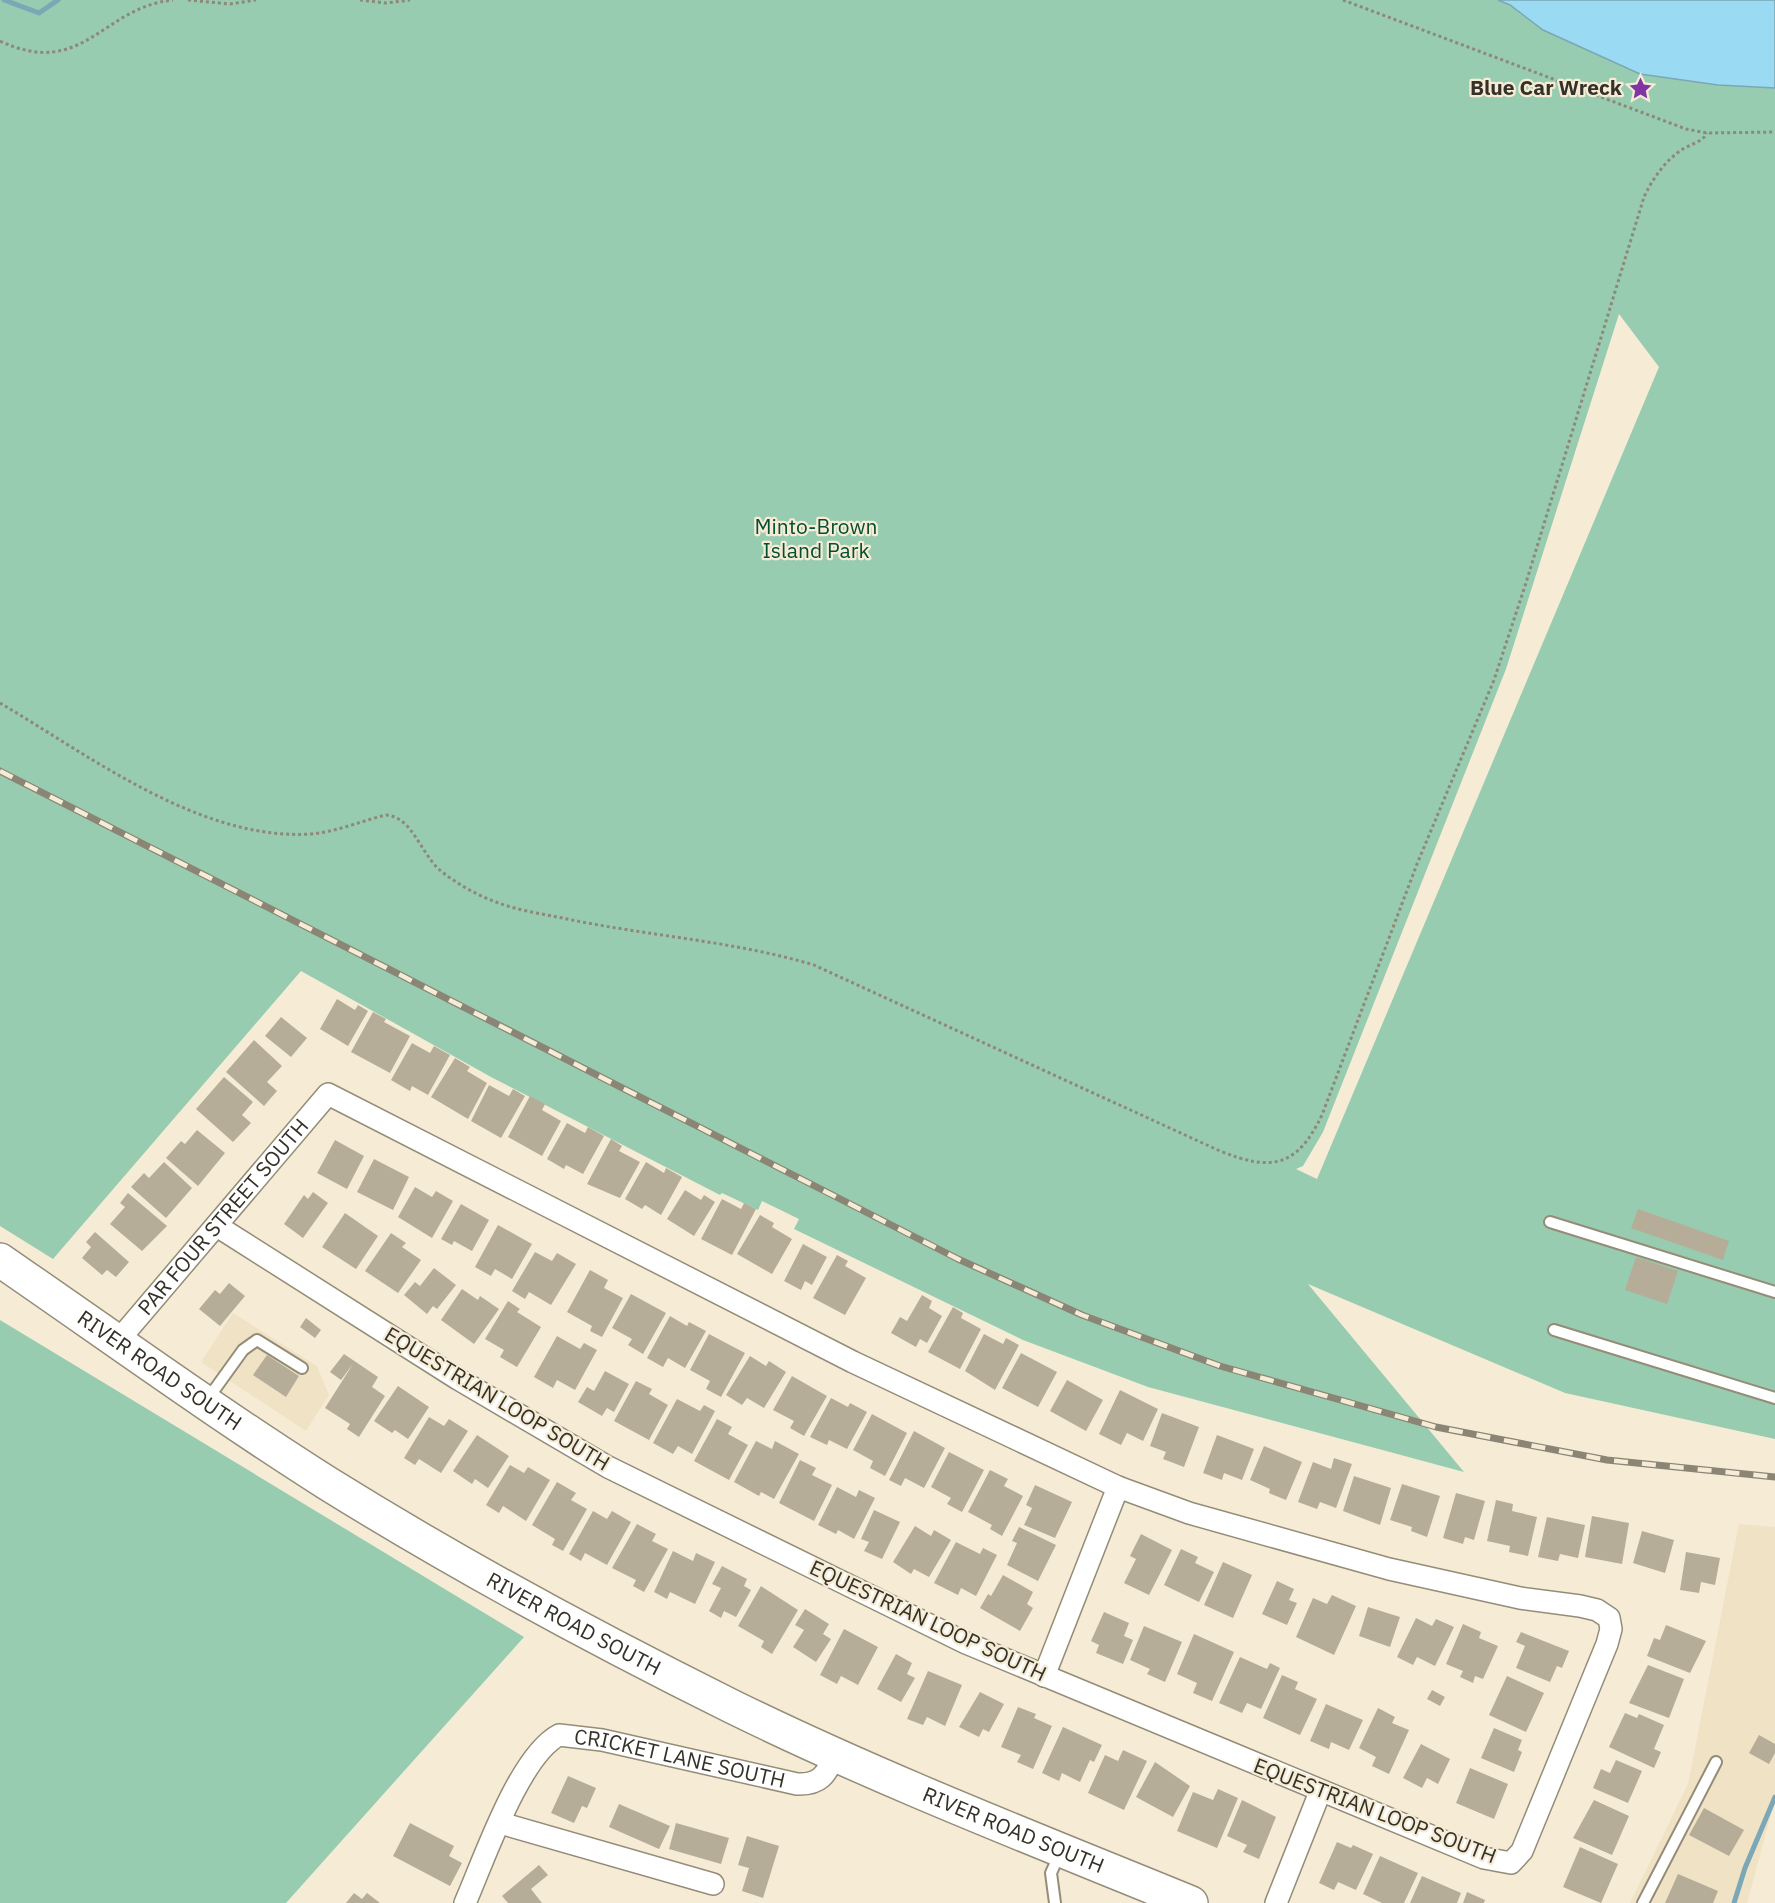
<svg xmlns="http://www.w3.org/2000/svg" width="1775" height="1903" viewBox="0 0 1775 1903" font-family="'IBM Plex Sans',sans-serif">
<rect width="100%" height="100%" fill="#f6ecd6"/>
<g fill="#efe2c5">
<polygon points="233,1313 317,1366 329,1395 306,1431 201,1362"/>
<polygon points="1739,1524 1775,1527 1775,1800 1747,1903 1630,1903 1688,1784"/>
</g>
<g fill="#97ccb0" fill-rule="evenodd">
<path d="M0 0H1775V1439L1565 1393 1308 1284 1464 1472 1148 1387 1023 1340 794 1229 799 1219 762 1201 758 1210 722 1193 720 1195 491 1077 301 971 53 1259 0 1226ZM1619 314 1659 367 1317 1179 1296 1169 1303 1166 1323 1132 1506 669Z"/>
<polygon points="0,1320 524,1637 286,1903 0,1903"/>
</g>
<polygon fill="#9adaf3" stroke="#7ba7b6" stroke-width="1.5" points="1498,0 1775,0 1775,88 1718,85 1640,74 1543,30 1510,5"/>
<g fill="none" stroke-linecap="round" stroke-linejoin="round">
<g stroke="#7ba7b6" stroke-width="5">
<polyline points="4,0 39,13 58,0"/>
<polyline points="1734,1903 1745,1868 1775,1797"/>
</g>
</g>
<g fill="#b6ad98">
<polygon points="337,999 355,1010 358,1005 368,1011 348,1046 320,1029"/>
<polygon points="373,1012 386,1019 384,1022 410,1036 390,1073 351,1052"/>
<polygon points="281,1017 307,1038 291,1057 265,1036"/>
<polygon points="254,1040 282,1066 267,1082 277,1091 264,1106 226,1072"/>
<polygon points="412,1043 430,1053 434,1046 450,1055 428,1095 412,1086 410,1091 391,1080"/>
<polygon points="455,1058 470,1067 467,1071 487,1083 468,1119 431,1097"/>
<polygon points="224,1077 253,1102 242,1115 251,1123 233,1142 196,1109"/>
<polygon points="489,1085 509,1096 513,1089 525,1096 501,1138 471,1121"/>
<polygon points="530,1096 545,1104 542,1110 561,1121 542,1156 508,1137"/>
<polygon points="567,1123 585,1133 588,1127 604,1136 583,1174 566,1165 564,1169 547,1159"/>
<polygon points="197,1130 225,1153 198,1186 166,1158 181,1141 185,1144"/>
<polygon points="611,1139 622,1146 619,1151 640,1162 620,1198 587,1184"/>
<polygon points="335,1140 364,1156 347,1189 317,1173"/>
<polygon points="374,1159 409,1177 393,1210 357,1192"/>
<polygon points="164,1162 192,1188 166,1218 131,1187 144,1173 149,1178"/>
<polygon points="646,1162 664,1173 666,1168 682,1177 661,1215 645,1205 642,1209 625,1199"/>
<polygon points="415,1187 432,1197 436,1191 453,1201 432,1238 398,1217"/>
<polygon points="685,1190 701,1200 704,1195 715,1202 694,1236 667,1219"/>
<polygon points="313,1192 328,1203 303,1238 284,1224 304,1195 308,1199"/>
<polygon points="128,1193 167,1226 142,1251 110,1224 125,1207 120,1203"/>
<polygon points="722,1199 741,1209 744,1203 756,1209 732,1255 701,1239"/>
<polygon points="461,1204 489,1220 472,1251 454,1241 452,1245 441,1239"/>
<polygon points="1638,1209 1729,1241 1723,1260 1631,1228"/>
<polygon points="345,1213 378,1236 356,1269 322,1247"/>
<polygon points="760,1215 774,1223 772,1227 792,1239 772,1274 737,1254"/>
<polygon points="498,1225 532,1244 512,1279 495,1269 491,1276 475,1267"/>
<polygon points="95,1232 129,1262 116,1277 107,1270 102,1275 82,1258 91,1247 86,1242"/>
<polygon points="391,1233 406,1243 402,1247 421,1260 398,1293 365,1271"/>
<polygon points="803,1244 827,1257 812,1285 805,1281 801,1290 784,1281"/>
<polygon points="535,1252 552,1261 557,1253 576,1264 551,1305 529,1292 525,1299 512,1291"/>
<polygon points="837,1255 848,1261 845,1266 866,1278 845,1315 813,1298"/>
<polygon points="1636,1257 1678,1271 1667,1304 1625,1290"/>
<polygon points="434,1268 456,1285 437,1309 433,1306 427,1314 404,1295 415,1282 420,1286"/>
<polygon points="590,1270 608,1280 604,1288 623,1298 602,1337 590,1331 592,1326 567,1312"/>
<polygon points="229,1283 245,1296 220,1326 199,1309 215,1290 220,1294"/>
<polygon points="462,1289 478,1300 480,1296 499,1309 474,1344 441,1320"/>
<polygon points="631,1294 666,1313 643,1354 628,1345 632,1339 612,1328"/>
<polygon points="922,1295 932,1301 929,1308 942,1316 927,1343 920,1339 916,1347 891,1333 900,1317 907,1321"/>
<polygon points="508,1301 520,1309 517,1312 541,1327 517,1367 500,1357 504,1350 485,1339"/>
<polygon points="953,1307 963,1313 961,1318 981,1329 960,1369 928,1352"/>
<polygon points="670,1316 687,1326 689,1322 706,1331 685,1368 668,1358 663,1367 647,1358"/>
<polygon points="306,1318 321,1330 315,1338 300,1327"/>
<polygon points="709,1334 745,1353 721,1397 706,1389 710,1381 690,1370"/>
<polygon points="984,1334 1003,1344 1006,1338 1019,1345 995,1390 965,1371"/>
<polygon points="557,1336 580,1349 584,1343 597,1350 575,1390 557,1380 553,1388 534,1377"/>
<polygon points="1021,1353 1057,1372 1038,1407 1002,1388"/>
<polygon points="344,1354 378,1377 372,1387 385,1396 359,1437 347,1429 350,1424 325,1408 353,1364 341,1380 330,1372"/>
<polygon points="267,1355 299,1376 286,1397 253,1375"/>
<polygon points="750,1356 766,1366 769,1361 786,1372 764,1408 747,1398 742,1405 726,1395"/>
<polygon points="605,1371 629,1384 614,1412 607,1408 602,1416 578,1402 587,1387 594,1391"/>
<polygon points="792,1376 827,1396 804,1436 790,1428 794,1421 773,1410"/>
<polygon points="1067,1380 1103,1400 1086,1431 1050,1411"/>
<polygon points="636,1381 652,1389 649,1394 668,1405 649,1440 614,1421"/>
<polygon points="398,1386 429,1407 408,1439 395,1430 392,1433 374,1421"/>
<polygon points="1120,1390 1158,1409 1143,1441 1127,1433 1121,1445 1099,1434"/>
<polygon points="831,1398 848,1407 850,1403 867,1412 847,1449 829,1440 827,1445 810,1437"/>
<polygon points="677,1399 700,1411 704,1405 715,1411 692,1454 678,1446 673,1454 653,1443"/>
<polygon points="1162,1413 1199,1427 1184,1467 1163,1459 1166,1452 1150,1446"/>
<polygon points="872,1414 907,1433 885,1476 870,1468 873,1461 853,1450"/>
<polygon points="429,1417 444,1426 449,1419 468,1431 441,1473 419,1459 415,1465 404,1458"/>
<polygon points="717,1419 732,1427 728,1434 748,1445 729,1480 694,1461"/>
<polygon points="914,1431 945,1448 924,1488 905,1478 901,1486 889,1480"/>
<polygon points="477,1435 509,1456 488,1488 475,1479 472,1484 453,1471"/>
<polygon points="1217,1435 1254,1449 1242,1480 1224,1473 1222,1480 1203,1473"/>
<polygon points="756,1441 772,1449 775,1441 799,1454 774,1499 761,1492 759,1496 734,1482"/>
<polygon points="1264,1446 1302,1462 1286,1500 1269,1493 1270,1489 1250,1480"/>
<polygon points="949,1452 984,1470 962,1512 947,1504 951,1498 931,1487"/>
<polygon points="1334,1458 1352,1464 1336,1508 1320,1502 1317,1509 1298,1502 1313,1462 1331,1469"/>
<polygon points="800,1460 816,1468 812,1475 832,1485 814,1521 779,1503"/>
<polygon points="510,1465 524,1473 528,1467 550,1480 526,1521 503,1506 499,1513 486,1505"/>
<polygon points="990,1470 1008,1479 1004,1486 1023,1496 1002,1536 990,1529 992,1525 968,1512"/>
<polygon points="1354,1476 1391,1488 1380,1525 1343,1511"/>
<polygon points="557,1482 576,1493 571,1500 587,1509 563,1551 552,1545 555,1539 532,1525"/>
<polygon points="1402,1484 1440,1496 1427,1537 1411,1531 1412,1527 1390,1520"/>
<polygon points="1035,1485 1072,1502 1055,1538 1024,1525 1032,1508 1026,1505"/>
<polygon points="837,1487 856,1497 859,1490 875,1498 854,1539 838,1530 836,1534 818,1525"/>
<polygon points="1456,1493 1485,1501 1474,1540 1465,1537 1463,1544 1443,1538"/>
<polygon points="1496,1500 1513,1504 1512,1511 1537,1517 1528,1556 1509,1552 1510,1546 1487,1541"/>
<polygon points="874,1510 900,1522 882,1559 864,1551 869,1542 861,1539"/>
<polygon points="593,1511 607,1519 612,1511 631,1522 607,1565 585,1553 581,1561 569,1554"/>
<polygon points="1592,1516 1629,1523 1622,1564 1585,1557"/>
<polygon points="1547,1517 1585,1525 1578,1558 1560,1554 1558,1561 1538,1557"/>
<polygon points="637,1524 656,1534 652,1541 668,1549 644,1592 633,1586 636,1580 612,1568"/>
<polygon points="915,1526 931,1536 934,1530 951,1540 929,1577 914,1569 911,1574 893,1562"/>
<polygon points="1019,1527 1056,1545 1038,1581 1007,1565 1017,1543 1012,1541"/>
<polygon points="1642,1531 1674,1540 1665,1573 1633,1563"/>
<polygon points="1141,1534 1172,1550 1149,1595 1124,1583 1136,1559 1130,1556"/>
<polygon points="956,1542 980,1554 983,1548 997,1555 976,1596 961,1588 958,1595 934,1583"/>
<polygon points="1181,1549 1198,1557 1195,1563 1214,1572 1199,1602 1164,1585"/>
<polygon points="673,1551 693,1561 696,1553 715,1562 695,1604 670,1592 667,1599 654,1592"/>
<polygon points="1686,1552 1720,1558 1715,1585 1701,1582 1699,1593 1680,1590"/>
<polygon points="1223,1562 1252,1575 1233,1618 1204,1605"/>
<polygon points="722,1566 747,1579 744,1586 751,1590 736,1617 724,1611 721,1618 709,1611 721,1588 712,1584"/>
<polygon points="1003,1575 1033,1592 1027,1604 1033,1608 1020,1631 980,1608 988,1594 991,1596"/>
<polygon points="1277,1581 1294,1589 1289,1600 1297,1603 1287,1625 1262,1614"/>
<polygon points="761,1586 798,1610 772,1654 761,1647 764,1641 738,1626"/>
<polygon points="1332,1595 1356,1606 1334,1655 1296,1637 1313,1598 1327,1604"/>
<polygon points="1368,1607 1400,1617 1390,1647 1359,1636"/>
<polygon points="805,1609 829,1624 823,1634 831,1639 816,1662 793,1647 804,1630 795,1625"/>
<polygon points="1104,1612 1129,1623 1124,1636 1133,1640 1123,1664 1096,1653 1099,1645 1091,1641"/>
<polygon points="1416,1618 1432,1626 1436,1619 1454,1627 1435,1666 1417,1657 1413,1665 1397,1657"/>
<polygon points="1463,1624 1481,1632 1479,1638 1498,1646 1483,1679 1475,1676 1473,1683 1460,1677 1463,1671 1446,1664"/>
<polygon points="1666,1625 1706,1641 1690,1673 1647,1656 1654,1638 1660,1640"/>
<polygon points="1144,1626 1182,1642 1165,1682 1147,1674 1150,1669 1130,1660"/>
<polygon points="844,1629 878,1647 858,1685 841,1676 837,1684 820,1675"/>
<polygon points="1521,1632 1569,1651 1562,1668 1557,1666 1550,1682 1516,1668 1525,1646 1516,1642"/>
<polygon points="1194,1634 1234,1652 1212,1701 1193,1693 1197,1683 1177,1674"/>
<polygon points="896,1654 912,1663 907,1674 915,1678 901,1702 877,1689"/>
<polygon points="1240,1657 1267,1669 1270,1663 1280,1668 1261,1709 1247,1703 1242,1713 1219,1703"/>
<polygon points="1648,1665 1684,1679 1669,1718 1629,1703"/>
<polygon points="928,1671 962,1685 945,1726 927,1717 923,1725 907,1719"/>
<polygon points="1282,1675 1298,1682 1295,1689 1317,1699 1300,1735 1263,1718"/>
<polygon points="1507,1676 1544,1693 1526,1732 1489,1715"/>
<polygon points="1432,1690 1445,1697 1440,1706 1427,1699"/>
<polygon points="980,1692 1004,1704 989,1732 983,1729 979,1737 959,1727"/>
<polygon points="1326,1704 1363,1720 1349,1750 1331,1742 1329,1749 1310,1741"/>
<polygon points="1018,1707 1036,1714 1034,1718 1052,1726 1033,1769 1017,1762 1021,1755 1001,1747"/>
<polygon points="1378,1708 1395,1717 1392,1723 1409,1730 1389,1774 1372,1766 1376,1757 1359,1748"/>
<polygon points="1625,1713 1637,1718 1639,1714 1664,1725 1654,1749 1661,1752 1654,1768 1609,1747"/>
<polygon points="1063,1727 1102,1745 1094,1762 1090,1760 1080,1782 1062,1773 1059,1781 1042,1773"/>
<polygon points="1494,1728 1522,1740 1518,1750 1522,1752 1514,1772 1481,1758"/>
<polygon points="1759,1735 1775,1744 1775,1753 1769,1764 1749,1753"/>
<polygon points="1421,1744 1450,1759 1438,1784 1427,1778 1422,1788 1403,1778"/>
<polygon points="1123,1750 1147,1761 1124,1810 1088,1793 1105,1755 1118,1761"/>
<polygon points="1616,1760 1642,1771 1628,1803 1593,1788 1601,1769 1610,1773"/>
<polygon points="1155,1762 1190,1786 1173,1817 1136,1797"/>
<polygon points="1470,1768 1508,1784 1494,1819 1456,1803"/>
<polygon points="568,1776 596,1788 587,1808 582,1806 574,1823 551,1813"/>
<polygon points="1218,1789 1238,1798 1217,1848 1177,1831 1193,1792 1213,1800"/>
<polygon points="1242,1800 1276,1817 1259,1859 1243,1852 1247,1845 1227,1836"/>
<polygon points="1594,1800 1629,1816 1612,1855 1573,1838"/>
<polygon points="619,1804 670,1826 659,1849 609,1827"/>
<polygon points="1704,1808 1744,1830 1729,1856 1689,1835"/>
<polygon points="410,1823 454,1846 449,1856 462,1863 450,1886 393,1856"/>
<polygon points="676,1823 729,1838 721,1864 669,1849"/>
<polygon points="747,1836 779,1846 763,1898 742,1891 749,1868 738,1865"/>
<polygon points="1337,1842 1351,1848 1353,1845 1373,1854 1356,1890 1338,1882 1334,1890 1319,1883"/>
<polygon points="1580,1847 1618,1864 1601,1903 1563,1887"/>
<polygon points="1380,1856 1418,1873 1404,1903 1382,1903 1363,1894"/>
<polygon points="539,1865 548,1875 531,1889 542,1903 508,1903 502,1896"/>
<polygon points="1678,1874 1718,1891 1713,1903 1665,1903"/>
<polygon points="1422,1876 1461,1893 1457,1903 1410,1903"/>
<polygon points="1467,1892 1485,1900 1484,1903 1463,1903"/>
<polygon points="354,1893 362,1899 367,1893 380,1903 346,1903"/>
</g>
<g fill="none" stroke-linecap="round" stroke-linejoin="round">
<defs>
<g id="lane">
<polyline points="1550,1222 1775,1292"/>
<polyline points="1554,1330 1775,1398"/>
<polyline points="207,1400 243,1350 257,1340 302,1368"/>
<polyline points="1055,1903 1051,1873 1060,1853"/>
<polyline points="1643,1903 1716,1762"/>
</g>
<g id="street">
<path id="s1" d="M117 1342 328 1094 853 1362 1118 1487 1189 1513 1389 1569 1520 1598 1580 1606 1597 1610 1609 1618 1611 1629 1607 1644 1522 1851 1511 1863 1484 1858 966 1643 608 1467 458 1379 217 1226"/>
<polyline points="1044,1676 1118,1487"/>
<polyline points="500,1823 713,1884"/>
<path id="s2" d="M465 1903C484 1860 519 1756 559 1735L602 1740 797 1784C820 1785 826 1775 835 1755"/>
<polyline points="1276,1903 1320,1792"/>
</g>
<g id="primary">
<path id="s3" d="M0 1260C109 1335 215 1412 327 1483 457 1564 596 1639 733 1707 882 1780 1037 1840 1191 1903"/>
</g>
</defs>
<use href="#lane" stroke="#958c78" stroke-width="14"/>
<use href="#street" stroke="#958c78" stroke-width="24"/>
<use href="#primary" stroke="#958c78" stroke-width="36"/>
<g stroke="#8e8879" stroke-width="3" stroke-dasharray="3 3" stroke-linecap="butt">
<polyline points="188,0 230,4 256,0"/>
<polyline points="360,0 386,3 410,0"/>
<polyline points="1343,0 1686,129 1707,133 1775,132"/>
<path d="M0 41C83 80 102 7 173 0"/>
<path d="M0 703C90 756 201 841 310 834 336 832 361 821 386 815 413 817 421 855 441 871 457 884 477 895 496 902 519 911 544 914 567 919 649 936 734 941 814 965L1220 1151C1272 1172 1297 1167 1322 1115L1417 864 1494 680 1525 586 1644 197C1652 180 1664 162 1680 151 1689 144 1702 143 1707 133"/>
</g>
<use href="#lane" stroke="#fff" stroke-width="10"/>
<use href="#street" stroke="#fff" stroke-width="21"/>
<use href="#primary" stroke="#fff" stroke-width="33"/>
<defs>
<polyline id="rail" points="0,771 958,1259 1082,1315 1220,1366 1436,1427 1607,1460 1775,1477"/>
</defs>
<use href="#rail" stroke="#8b8576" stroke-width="7"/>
<use href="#rail" stroke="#f6ecd6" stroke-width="4.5" stroke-dasharray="14" stroke-linecap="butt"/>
</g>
<defs>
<symbol id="sight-bare" viewBox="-9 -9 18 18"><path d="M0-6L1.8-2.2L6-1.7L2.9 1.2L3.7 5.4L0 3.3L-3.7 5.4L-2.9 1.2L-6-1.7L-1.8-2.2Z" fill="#8134a5" stroke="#f6ecd6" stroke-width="2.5" paint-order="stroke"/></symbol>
</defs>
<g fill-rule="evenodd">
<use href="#sight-bare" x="1624" y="72" width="33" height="33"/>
</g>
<g text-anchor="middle" stroke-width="4.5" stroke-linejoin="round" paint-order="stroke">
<g font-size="21" font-weight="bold" fill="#343128" stroke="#f6ecd6" text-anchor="end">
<text x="1622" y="95">Blue Car Wreck</text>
</g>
<g font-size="21" fill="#034f33" stroke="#f6ecd6">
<text x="816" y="534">Minto-Brown<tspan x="816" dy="24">Island Park</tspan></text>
</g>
<g font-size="21" fill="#343128" stroke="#f6ecd6">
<text dy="7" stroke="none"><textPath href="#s1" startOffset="164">PAR FOUR STREET SOUTH</textPath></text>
<text dy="7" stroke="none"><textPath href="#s3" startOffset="194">RIVER ROAD SOUTH</textPath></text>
<text transform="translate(497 1399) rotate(31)" y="7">EQUESTRIAN LOOP SOUTH</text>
<text transform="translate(928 1621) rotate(25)" y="7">EQUESTRIAN LOOP SOUTH</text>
<text dy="7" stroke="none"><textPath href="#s3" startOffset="680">RIVER ROAD SOUTH</textPath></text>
<text dy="7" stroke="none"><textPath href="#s2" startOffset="318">CRICKET LANE SOUTH</textPath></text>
<text transform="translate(1375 1811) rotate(21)" y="7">EQUESTRIAN LOOP SOUTH</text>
<text dy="7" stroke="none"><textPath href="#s3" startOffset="1166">RIVER ROAD SOUTH</textPath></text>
</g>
</g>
</svg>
